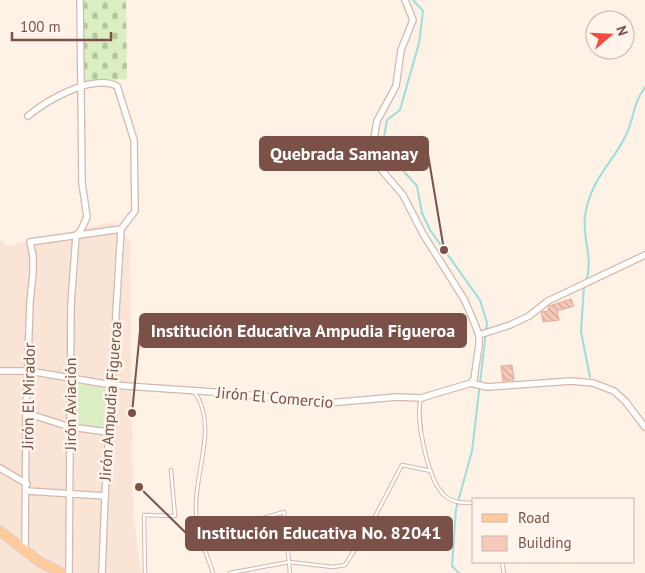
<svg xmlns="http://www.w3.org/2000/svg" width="645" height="573" viewBox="0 0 645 573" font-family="'PT Sans',sans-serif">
<defs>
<pattern id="cemetery-stones" width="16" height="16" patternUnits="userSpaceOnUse" patternTransform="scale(1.25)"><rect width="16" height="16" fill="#daeec1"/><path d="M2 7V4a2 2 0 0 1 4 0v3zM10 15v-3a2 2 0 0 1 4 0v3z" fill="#b6c39f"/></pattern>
<pattern id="building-back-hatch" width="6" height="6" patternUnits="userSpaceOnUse" patternTransform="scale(1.25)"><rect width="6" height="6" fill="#f7c9b9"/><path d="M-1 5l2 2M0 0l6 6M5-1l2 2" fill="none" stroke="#cda698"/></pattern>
</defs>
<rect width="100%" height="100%" fill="#fef1e5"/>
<polygon fill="#f9e4d5" points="113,222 130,241 133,513 141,573 0,573 0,239 7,246"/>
<polygon fill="url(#cemetery-stones)" points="82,0 126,0 127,79 84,81"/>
<polygon fill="#daeec1" points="74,382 106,389 103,428 74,425"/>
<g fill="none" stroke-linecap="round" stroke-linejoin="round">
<g stroke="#9cddde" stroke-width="2">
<polyline points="413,0 423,11 419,43 400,110 387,120 382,149 385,158 397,164 417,186 422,213 430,230 480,300 487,323 472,451 456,509 452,566 459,573"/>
<path d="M586 281C594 259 582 238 585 216 591 177 613 164 627 133 635 115 632 106 645 87"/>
<polyline points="584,285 581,332 590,377"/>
</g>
</g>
<g fill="url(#building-back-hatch)" stroke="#ebab98">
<polygon points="571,299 574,306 557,311 559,320 543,322 541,312 548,311 549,306"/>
<polygon points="512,365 514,380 503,381 501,366"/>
</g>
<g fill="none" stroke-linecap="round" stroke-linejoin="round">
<defs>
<g id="lane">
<path d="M194 391C219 426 194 472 196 510 196 531 207 554 213 573"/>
<path d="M421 398C415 419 428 480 444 495 452 503 464 503 474 503"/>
<polyline points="224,529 284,512 290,573"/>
<polyline points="502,562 504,573"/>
<polyline points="145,573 144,515 175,516 171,470"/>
<polyline points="230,573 289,562 333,567 345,565 370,526 402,465 431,471"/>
</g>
<g id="street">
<polyline points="405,0 413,20 401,50 396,86 377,121 373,145 379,167 403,195 423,234 464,299 474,322 479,335 479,345 474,379 471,383"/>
<path d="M28 116C47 100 92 74 117 86L134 140 135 211 121 229"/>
<polyline points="479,335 510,325 529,316 548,301 645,255"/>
<polyline points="0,371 29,371 112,385 228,393 328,403 397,397 421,398 471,383 487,387 572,381 593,383 614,391 625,401 645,427"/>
<polyline points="26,413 70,427 108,432"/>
<polyline points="0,468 27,484"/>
<polyline points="27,491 105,496"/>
<polyline points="25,551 26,413 30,302 33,273 33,256 30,242 121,229"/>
<polyline points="69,573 71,304 76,236 81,230 87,217 82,183 80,0"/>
<polyline points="102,573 105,496 121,229"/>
</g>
<polyline id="primary" points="0,531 40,562 62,573"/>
</defs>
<use href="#lane" stroke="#d4b8ac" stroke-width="4.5"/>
<use href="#street" stroke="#d4b8ac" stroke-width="8"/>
<use href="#primary" stroke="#dacecb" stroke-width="11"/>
<use href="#lane" stroke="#fff" stroke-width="2.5"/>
<use href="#street" stroke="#fff" stroke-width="5.5"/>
<use href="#primary" stroke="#ffcb9b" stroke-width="9"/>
</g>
<g text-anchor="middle" stroke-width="5" stroke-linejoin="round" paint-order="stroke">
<g font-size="16" fill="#7b5147" stroke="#fff5ed">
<text transform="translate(28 396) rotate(-89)" y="6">Jirón El Mirador</text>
<text transform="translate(275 397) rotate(5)" y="6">Jirón El Comercio</text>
<text transform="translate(110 401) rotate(-86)" y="6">Jirón Ampudia Figueroa</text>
<text transform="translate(70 404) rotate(-90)" y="6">Jirón Aviación</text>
</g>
</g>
<path fill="none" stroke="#7b5147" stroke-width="2" d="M444 250L428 154M132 413L140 331M139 487L186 533"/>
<g fill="#7b5147" stroke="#fff5ed" stroke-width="2">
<circle cx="444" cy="250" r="5"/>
<circle cx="132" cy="413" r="5"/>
<circle cx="139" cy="487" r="5"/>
</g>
<g fill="#7b5147" stroke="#7b5147" stroke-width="2">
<rect x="260" y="137" width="168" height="33" rx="5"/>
<rect x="140" y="314" width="326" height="33" rx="5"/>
<rect x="186" y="517" width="266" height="33" rx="5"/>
</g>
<g font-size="18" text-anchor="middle" font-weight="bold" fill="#fff">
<text x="344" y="160">Quebrada Samanay</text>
<text x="303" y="337">Institución Educativa Ampudia Figueroa</text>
<text x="319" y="539">Institución Educativa No. 82041</text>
</g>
<rect x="472" y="498" width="162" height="65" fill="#fff5ed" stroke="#cab3ab"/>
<rect x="482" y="514" width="25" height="8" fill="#ffcb9b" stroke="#cab3ab"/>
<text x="518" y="523" font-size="15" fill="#7b5147">Road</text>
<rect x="482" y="536" width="25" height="15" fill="#f7c9b9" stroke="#cab3ab"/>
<text x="518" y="548" font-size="15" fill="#7b5147">Building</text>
<g transform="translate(610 35) rotate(71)"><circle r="24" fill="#fff5ed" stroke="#cab3ab"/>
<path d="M0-4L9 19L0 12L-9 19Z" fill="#f54b3e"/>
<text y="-8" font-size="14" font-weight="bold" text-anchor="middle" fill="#7b5147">N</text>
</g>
<path d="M12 32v8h99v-8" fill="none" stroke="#7b5147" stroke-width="2.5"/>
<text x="20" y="32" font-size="15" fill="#7b5147" stroke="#fff5ed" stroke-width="4" paint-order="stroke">100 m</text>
</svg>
